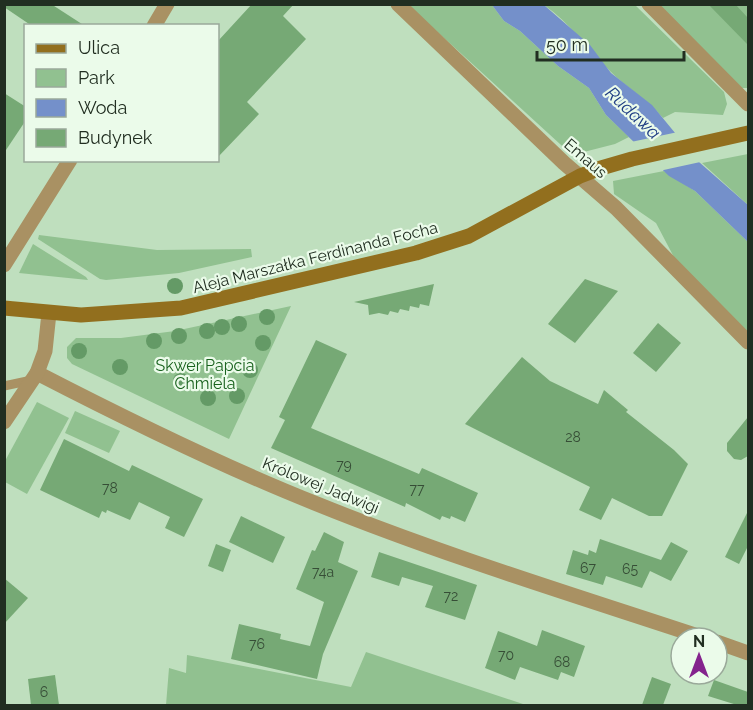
<svg xmlns="http://www.w3.org/2000/svg" width="753" height="710" viewBox="0 0 753 710" font-family="Raleway,sans-serif">
<rect width="100%" height="100%" fill="#bfdfbe"/>
<g fill="#91c190">
<polygon points="408,5 492,5 504,21 520,31 558,66 589,88 606,115 629,137 615,144 572,155"/>
<path d="M544 5H635L724 92 727 104 723 115 675 112 663 118C648 100 627 88 610 71 588 49 570 23 544 5Z"/>
<polygon points="659,5 748,5 748,88 741,88"/>
<polygon points="748,154 748,205 702,163"/>
<polygon points="664,171 695,191 748,242 748,333 676,261 656,223 614,194 613,181"/>
<polygon points="39,235 157,250 251,249 252,257 179,273 106,280 100,279 38,239"/>
<polygon points="33,244 86,277 88,280 19,273"/>
<polygon points="291,306 229,439 72,364 67,358 67,347 76,338 121,338 175,331"/>
<polygon points="37,402 69,418 27,494 5,482 5,461"/>
<polygon points="75,411 120,431 109,453 65,433"/>
<polygon points="366,652 526,705 166,705 169,668 186,673 187,655 351,687"/>
</g>
<polygon fill="#7490ca" points="492,5 544,5 590,45 611,73 652,105 699,162 748,205 748,242 695,191 669,176 606,115 589,88 558,66 520,31 504,21"/>
<polygon fill="#bfdfbe" points="678,132 705,161 659,171 631,142"/>
<g fill="#76a975">
<polygon points="4,4 51,4 85,26 32,26 4,7"/>
<polygon points="252,4 294,4 283,16 306,39 247,102 259,114 218,157 218,41"/>
<polygon points="708,4 735,4 748,18 748,45"/>
<polygon points="4,93 26,107 26,120 4,153"/>
<polygon points="585,279 618,291 575,343 548,324"/>
<polygon points="434,284 429,306 420,304 419,308 410,306 409,311 400,309 398,313 390,311 388,315 379,313 369,315 368,305 354,302"/>
<polygon points="658,323 681,343 656,372 633,353"/>
<polygon points="316,340 347,354 311,428 419,474 422,468 478,493 465,522 451,516 450,519 442,516 440,520 406,503 405,507 271,448 285,420 279,417"/>
<polygon points="522,357 550,381 598,404 604,390 628,410 626,412 674,450 688,464 662,516 649,516 612,498 601,520 579,510 590,487 465,424"/>
<polygon points="748,417 748,456 741,460 734,459 727,451 727,443"/>
<polygon points="64,439 129,471 132,465 203,499 184,537 165,528 170,517 139,502 130,520 107,510 106,513 102,511 99,518 40,490"/>
<polygon points="748,511 748,546 739,564 725,557"/>
<polygon points="241,516 285,537 273,563 229,542"/>
<polygon points="324,532 344,542 338,562 358,571 323,654 317,679 231,659 239,624 281,634 280,639 310,646 324,602 296,589 312,550 315,551"/>
<polygon points="600,539 661,560 671,542 688,551 671,581 650,571 642,588 606,576 603,585 566,574 573,550 588,555 589,550 596,553"/>
<polygon points="216,544 231,550 223,572 208,566"/>
<polygon points="379,552 477,585 465,620 425,607 433,586 402,577 399,586 371,577"/>
<polygon points="4,578 28,598 4,624"/>
<polygon points="542,630 585,646 574,677 561,672 558,680 520,667 515,680 485,668 498,631 537,646"/>
<polygon points="55,675 59,705 31,705 28,679"/>
<polygon points="652,677 671,684 663,705 642,705"/>
<polygon points="714,680 748,692 748,705 737,705 708,696"/>
</g>
<g fill="none" stroke-linecap="round" stroke-linejoin="round">
<polyline stroke="#a99163" stroke-width="9" points="4,386 32,380"/>
<g stroke="#a99163" stroke-width="15">
<polyline points="398,4 564,163 616,208 748,342"/>
<polyline points="649,4 748,104"/>
<polyline points="154,26 167,4"/>
<polyline points="4,265 70,160"/>
<path d="M37 373C128 420 221 466 317 504 443 555 574 595 704 638"/>
<polyline points="4,422 37,373 45,351 49,313"/>
<polyline points="717,642 748,653"/>
</g>
<polyline stroke="#926f1e" stroke-width="15" points="4,308 81,315 181,308 416,253 469,236 580,176 601,168 632,159 748,133"/>
</g>
<g fill="#649a66">
<circle cx="175" cy="286" r="8"/>
<circle cx="267" cy="317" r="8"/>
<circle cx="239" cy="324" r="8"/>
<circle cx="222" cy="327" r="8"/>
<circle cx="207" cy="331" r="8"/>
<circle cx="179" cy="336" r="8"/>
<circle cx="154" cy="341" r="8"/>
<circle cx="263" cy="343" r="8"/>
<circle cx="79" cy="351" r="8"/>
<circle cx="120" cy="367" r="8"/>
<circle cx="250" cy="370" r="8"/>
<circle cx="181" cy="381" r="8"/>
<circle cx="237" cy="396" r="8"/>
<circle cx="208" cy="398" r="8"/>
</g>
<g text-anchor="middle" stroke-width="4.5" stroke-linejoin="round" paint-order="stroke">
<g font-size="14" fill="#364d36">
<text x="573" y="442">28</text>
<text x="344" y="470">79</text>
<text x="110" y="493">78</text>
<text x="417" y="494">77</text>
<text x="588" y="573">67</text>
<text x="630" y="574">65</text>
<text x="323" y="577">74a</text>
<text x="451" y="601">72</text>
<text x="257" y="649">76</text>
<text x="506" y="660">70</text>
<text x="562" y="667">68</text>
<text x="44" y="697">6</text>
</g>
<g font-size="16" fill="#212e21" stroke="#ebfbea">
<text transform="translate(586 158) rotate(41)" y="6">Emaus</text>
<text transform="translate(315 257) rotate(-14)" y="6">Aleja Marszałka Ferdinanda Focha</text>
<text transform="translate(321 485) rotate(22)" y="6">Królowej Jadwigi</text>
</g>
<g font-size="16" fill="#19621e" stroke="#ebfbea">
<text x="205" y="371">Skwer Papcia<tspan x="205" dy="18">Chmiela</tspan></text>
</g>
<g font-size="18" font-style="italic" fill="#1f3d83" stroke="#ebfbea">
<text transform="translate(633 113) rotate(43)" y="6">Rudawa</text>
</g>
</g>
<rect width="753" height="710" fill="none" stroke="#212e21" stroke-width="12"/>
<rect x="24" y="24" width="195" height="138" fill="#ebfbea" stroke="#9aa99a" stroke-width="1.5"/>
<rect x="36" y="44" width="30" height="9" fill="#926f1e" stroke="#9aa99a" stroke-width="1.5"/>
<text x="78" y="54" font-size="18" fill="#212e21">Ulica</text>
<rect x="36" y="69" width="30" height="18" fill="#91c190" stroke="#9aa99a" stroke-width="1.5"/>
<text x="78" y="84" font-size="18" fill="#212e21">Park</text>
<rect x="36" y="99" width="30" height="18" fill="#7490ca" stroke="#9aa99a" stroke-width="1.5"/>
<text x="78" y="114" font-size="18" fill="#212e21">Woda</text>
<rect x="36" y="129" width="30" height="18" fill="#76a975" stroke="#9aa99a" stroke-width="1.5"/>
<text x="78" y="144" font-size="18" fill="#212e21">Budynek</text>
<g transform="translate(699 656)"><circle r="28" fill="#ebfbea" stroke="#9aa99a" stroke-width="1.5"/>
<path d="M0-4.5L10 22L0 15L-10 22Z" fill="#84238d"/>
<text y="-9" font-size="16" font-weight="bold" text-anchor="middle" fill="#212e21">N</text>
</g>
<path d="M537 51v9h147v-9" fill="none" stroke="#212e21" stroke-width="3"/>
<text x="546" y="51" font-size="18" fill="#212e21" stroke="#ebfbea" stroke-width="4.5" paint-order="stroke">50 m</text>
</svg>
